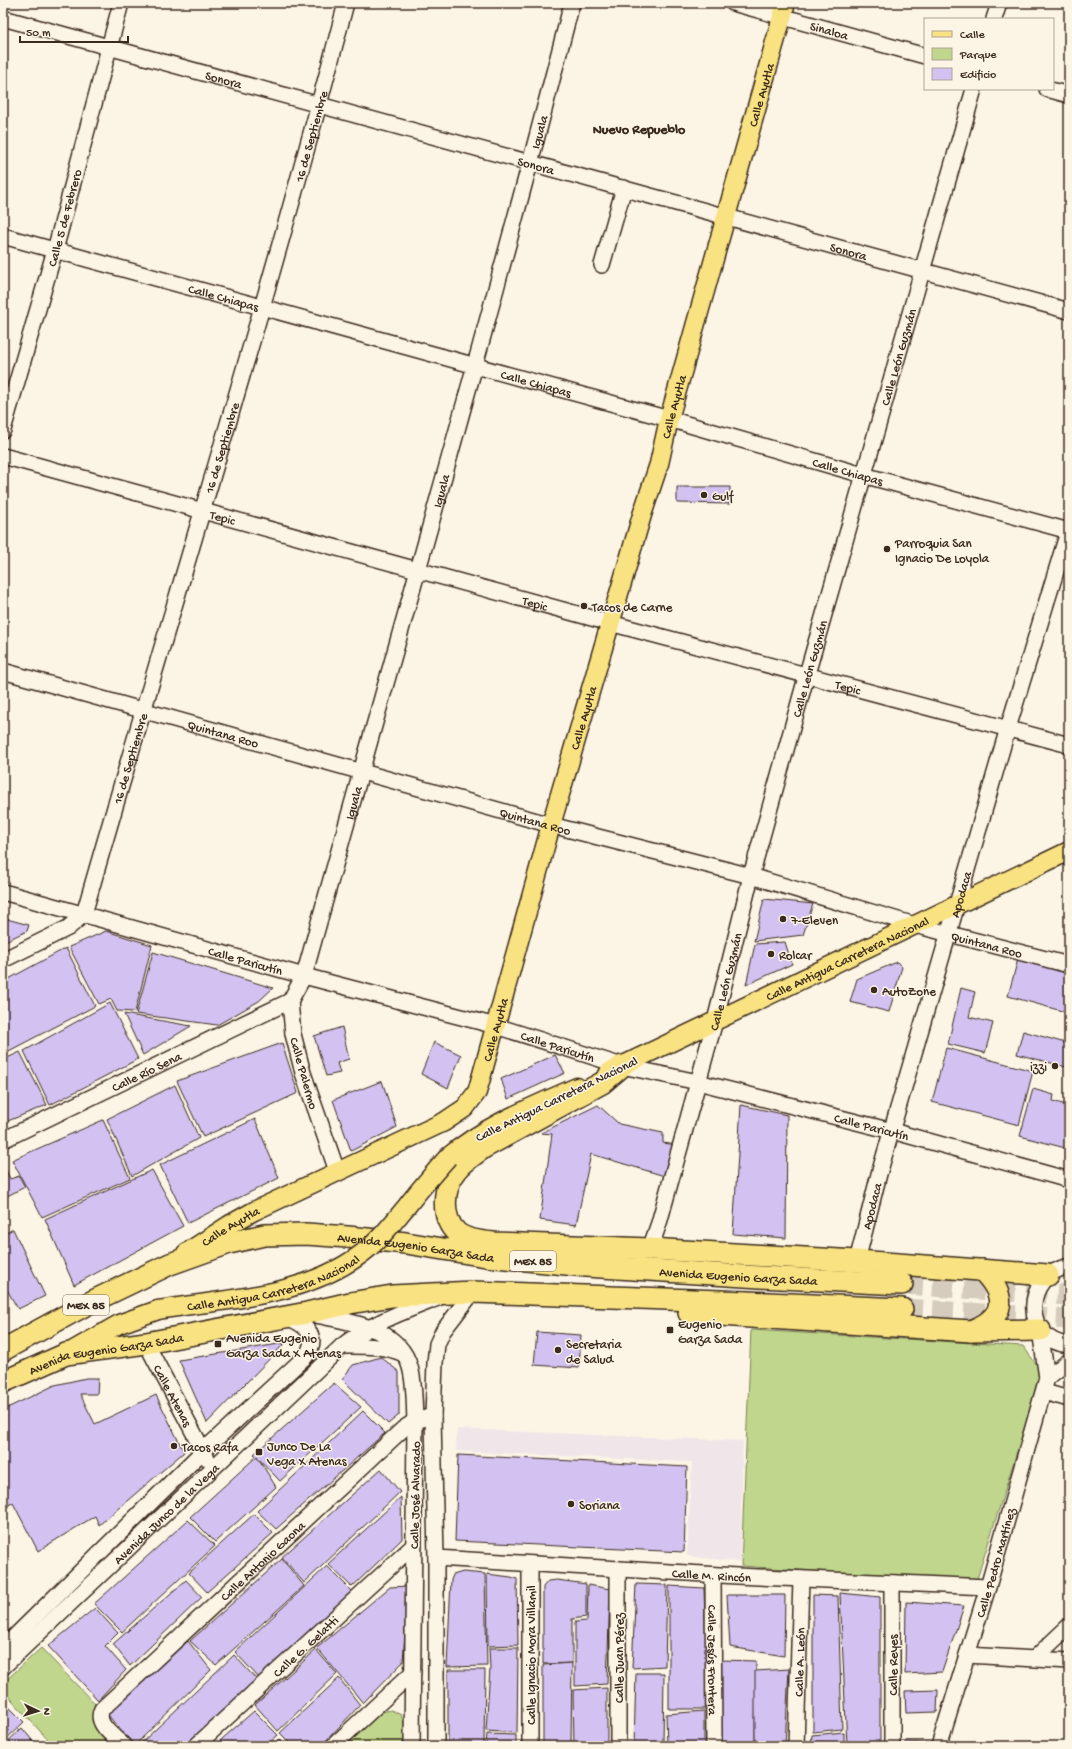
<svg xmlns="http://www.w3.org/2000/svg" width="1072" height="1749" viewBox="0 0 1072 1749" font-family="'Gochi Hand',sans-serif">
<rect width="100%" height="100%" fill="#fcf5e5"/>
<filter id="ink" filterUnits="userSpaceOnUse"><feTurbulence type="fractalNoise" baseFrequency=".025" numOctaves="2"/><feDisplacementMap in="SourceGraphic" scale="8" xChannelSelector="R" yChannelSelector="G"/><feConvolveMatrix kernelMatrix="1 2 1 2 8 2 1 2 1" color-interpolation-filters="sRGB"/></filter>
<g filter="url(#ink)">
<polygon fill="#f0e5e9" points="457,1429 743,1441 740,1562 687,1556 692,1462 456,1451"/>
<g fill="#bfd68c" stroke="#7d8055">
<polygon points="751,1330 1023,1346 1042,1372 976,1582 741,1566"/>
<polygon points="41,1648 97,1706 121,1746 72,1746 49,1741 3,1690 3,1683"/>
<polygon points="391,1710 401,1715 406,1729 407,1746 346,1746 382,1712"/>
</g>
<g fill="#d3c1f2" stroke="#3b2a1e">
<polygon points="677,487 730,487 730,504 677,503"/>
<polygon points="764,899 813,904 803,935 754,941"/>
<polygon points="3,918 29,925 27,931 3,942"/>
<polygon points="106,931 152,945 135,1012 117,1011 111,999 99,1004 69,947"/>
<polygon points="785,942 792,964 746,985 755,944"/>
<polygon points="66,948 95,1006 3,1054 3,982"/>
<polygon points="153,952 273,988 259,1001 217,1025 136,1014"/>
<polygon points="1018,959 1069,974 1069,1013 1008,996"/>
<polygon points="897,962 902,967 889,1012 850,1002 857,979"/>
<polygon points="961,988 975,992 969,1017 993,1023 985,1053 948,1044"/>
<polygon points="110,1003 138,1059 50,1105 24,1051"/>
<polygon points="124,1014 191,1026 143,1055"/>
<polygon points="342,1027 349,1059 337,1063 340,1073 326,1076 314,1036"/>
<polygon points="1023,1031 1069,1044 1069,1055 1066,1067 1017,1054"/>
<polygon points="434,1042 461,1055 448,1088 421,1074"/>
<polygon points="282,1043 298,1093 203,1137 177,1081"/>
<polygon points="946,1048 1033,1071 1019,1125 932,1102"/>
<polygon points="20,1052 47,1105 3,1123 3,1060"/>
<polygon points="555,1055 565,1073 508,1099 501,1079"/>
<polygon points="382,1081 397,1127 351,1151 333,1100"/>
<polygon points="175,1085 199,1138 132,1176 107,1119"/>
<polygon points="1033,1089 1054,1095 1053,1101 1069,1106 1069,1149 1020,1136"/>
<polygon points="598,1105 619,1124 663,1133 663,1143 677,1145 668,1177 591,1154 576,1225 540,1220 552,1134 541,1133"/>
<polygon points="741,1105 787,1115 786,1238 733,1234"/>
<polygon points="255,1119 279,1178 188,1223 160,1165"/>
<polygon points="103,1120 130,1178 42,1217 12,1160"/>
<polygon points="6,1170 10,1179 19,1176 25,1187 3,1198 3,1172"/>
<polygon points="152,1170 183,1226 74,1285 45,1219"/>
<polygon points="13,1229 45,1296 18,1309 3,1283 3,1235"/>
<polygon points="537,1332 581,1335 579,1368 534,1365"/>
<polygon points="285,1343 207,1423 179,1360"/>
<polygon points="381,1357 399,1372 399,1415 388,1424 342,1379 353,1365"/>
<polygon points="86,1378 98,1378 97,1394 80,1394 95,1424 156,1395 184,1452 99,1525 95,1516 38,1551 13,1503 3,1507 3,1410 55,1385"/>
<polygon points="334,1383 361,1407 280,1481 254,1454"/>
<polygon points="363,1411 385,1433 276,1529 257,1511"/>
<polygon points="458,1455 687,1467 684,1552 455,1541"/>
<polygon points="257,1456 276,1487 215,1542 190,1517"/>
<polygon points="381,1469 400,1492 304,1583 282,1557"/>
<polygon points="401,1497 402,1539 352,1587 328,1564"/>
<polygon points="254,1514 273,1533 207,1592 189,1573"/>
<polygon points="188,1520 215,1546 122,1632 94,1604"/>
<polygon points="282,1559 304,1586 216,1665 190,1641"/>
<polygon points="327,1566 352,1591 260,1679 235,1652"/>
<polygon points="463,1572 485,1574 487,1666 447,1667 451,1580 453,1575"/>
<polygon points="487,1574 511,1577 517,1579 518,1645 488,1646"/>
<polygon points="186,1580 202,1597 130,1666 113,1644"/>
<polygon points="557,1580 586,1584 586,1617 572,1619 572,1663 543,1664 543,1587 548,1581"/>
<polygon points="636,1584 667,1585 665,1666 632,1668"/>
<polygon points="588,1585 610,1589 607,1684 575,1686 575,1622 587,1621"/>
<polygon points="408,1586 403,1662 363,1703 317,1648 390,1587"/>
<polygon points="669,1586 704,1588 708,1709 669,1709"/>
<polygon points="840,1593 880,1597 880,1746 847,1746"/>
<polygon points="727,1595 785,1595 784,1656 730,1647"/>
<polygon points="813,1595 838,1596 842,1729 813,1732"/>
<polygon points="906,1602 964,1606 942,1672 905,1674"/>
<polygon points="95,1608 118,1633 105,1646 126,1670 98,1700 48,1646"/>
<polygon points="188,1641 211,1670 134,1746 107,1714"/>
<polygon points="489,1648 518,1648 517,1733 486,1731 490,1668"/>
<polygon points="316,1650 337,1674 278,1731 255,1705"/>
<polygon points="234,1655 257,1680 189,1746 138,1746"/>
<polygon points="721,1660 756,1661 755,1746 721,1746"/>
<polygon points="572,1663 571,1746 543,1746 543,1665"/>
<polygon points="789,1669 785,1746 755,1746 755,1671"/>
<polygon points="448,1670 485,1670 484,1746 448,1746"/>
<polygon points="636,1673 664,1673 663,1746 634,1746"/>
<polygon points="339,1678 360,1705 321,1746 293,1746 280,1733"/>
<polygon points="607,1688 607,1746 574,1746 573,1690"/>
<polygon points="938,1690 937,1712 906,1713 905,1691"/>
<polygon points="3,1701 24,1722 3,1742"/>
<polygon points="254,1711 278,1735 266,1746 214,1746"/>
<polygon points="704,1711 704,1746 667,1746 666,1714"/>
<polygon points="22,1728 37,1746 3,1746"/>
<polygon points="844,1732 844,1746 811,1746 812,1735"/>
<polygon points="487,1734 516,1735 516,1746 486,1746"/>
<polygon points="279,1739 286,1746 272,1746"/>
<polygon points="905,1742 926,1743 925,1746 905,1746"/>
</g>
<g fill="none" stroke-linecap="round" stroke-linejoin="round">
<g stroke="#d5ccbd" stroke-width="21" stroke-dasharray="21 10" stroke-linecap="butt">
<polyline points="902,1284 1069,1295"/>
<polyline points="902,1309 1069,1319"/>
</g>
<defs>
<g id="minor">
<path id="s1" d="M733 3 925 56"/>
<path id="s2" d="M3 18 1069 311"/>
<polyline points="994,19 999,3"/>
<polyline points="1047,89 1069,95"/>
<path id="s3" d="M3 236 669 419 863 475 1069 531"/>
<polyline points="602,265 624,188"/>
<path id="s4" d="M3 430 55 250 121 3"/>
<path id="s5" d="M3 456 610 623 1069 745"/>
<path id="s6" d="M3 671 551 825 751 876 915 925 1069 965"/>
<path id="s7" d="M3 892 304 976 496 1026 622 1066 698 1082 892 1131 1069 1180"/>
<path id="s8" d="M3 960 68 928 84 914C171 610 266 309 346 3"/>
<path id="s9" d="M3 1140 290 1001"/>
<path id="s10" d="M337 1171 303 1073 293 1034 290 1001 304 976C394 652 488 329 572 3"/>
<path id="s11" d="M650 1249 659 1223 715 1021 751 876 807 674 974 89"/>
<path id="s12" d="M857 1261 879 1174 1008 728 1069 529"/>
<path d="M1069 1266C1021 1276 1023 1341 1069 1345"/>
<path d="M311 1314C347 1322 398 1325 410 1367 415 1384 414 1403 415 1421L412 1746"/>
<path id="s13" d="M146 1343 207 1458"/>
<path d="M342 1346C364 1346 383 1345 404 1354"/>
<polyline points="1047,1378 1069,1361"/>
<polyline points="1044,1392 1069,1399"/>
<path id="s14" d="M436 1558 737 1576 988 1587"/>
<polyline points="530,1564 530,1746"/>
<path id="s15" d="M713 1575 714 1746"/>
<polyline points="892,1583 892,1746"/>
<path d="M3 1648 203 1451 306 1356C321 1335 304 1323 285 1317"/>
<polyline points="967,1655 1069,1661"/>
<polyline points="1035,1658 1069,1626"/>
<path id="s16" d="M3 1667 342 1346C371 1323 405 1311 438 1298"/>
<path id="s17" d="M124 1746C114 1736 94 1724 102 1709L403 1429 415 1421 433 1416"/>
<path id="s18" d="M196 1746 414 1545"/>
<polyline points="333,1746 413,1672"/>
<polyline points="436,1746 436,1558 433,1416 435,1363 437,1344 443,1331 473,1292"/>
<polyline points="618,1746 618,1569"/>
<path id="s19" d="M796 1746 801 1579"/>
<path id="s20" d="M939 1746 988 1587 1047 1378 1040 1330"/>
</g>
<g id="major">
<path id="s21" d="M609 1072 1069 851"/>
<path d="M448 1157C486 1125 532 1107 577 1087"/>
<path id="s22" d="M186 1253 229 1225 254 1211 444 1122 465 1108 477 1092 481 1078 551 825 642 515 659 464 669 419 786 3"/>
<polyline points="70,1352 119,1324 158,1310"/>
</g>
<g id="highway">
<path d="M622 1066 602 1083 483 1148C474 1155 464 1161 457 1170 443 1186 440 1217 457 1233 467 1241 483 1242 495 1243L650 1249 857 1261 1048 1275"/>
<polyline points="689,1313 971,1331 1040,1330"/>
<path d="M971 1331C1007 1317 1007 1296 982 1270"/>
<path id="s23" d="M3 1350 91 1302 170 1264 229 1243 264 1235 306 1234 348 1237 406 1243 486 1256 586 1266 760 1277 902 1284"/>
<path id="s24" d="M3 1382 66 1354 146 1343 307 1313 350 1303 392 1296 473 1292 748 1302 902 1309"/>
</g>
</defs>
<use href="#minor" stroke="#3b2a1e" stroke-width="18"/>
<use href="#major" stroke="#3b2a1e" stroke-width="21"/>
<use href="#highway" stroke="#3b2a1e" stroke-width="24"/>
<use href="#minor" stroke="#fcf5e5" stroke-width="15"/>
<use href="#major" stroke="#f8e281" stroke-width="18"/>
<use href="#highway" stroke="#f8e281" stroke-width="21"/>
<defs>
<g id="major-bridge">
<path id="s25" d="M158 1310C230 1298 312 1297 370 1247 384 1235 395 1220 407 1206 420 1189 434 1173 448 1157"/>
</g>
</defs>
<use href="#major-bridge" stroke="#3b2a1e" stroke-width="21" stroke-linecap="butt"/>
<use href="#major-bridge" stroke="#f8e281" stroke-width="18"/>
</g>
</g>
<g fill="#3b2a1e" stroke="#fcf5e5" stroke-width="1.5">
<circle cx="704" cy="495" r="4"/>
<circle cx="887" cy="549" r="4"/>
<circle cx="584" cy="606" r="4"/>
<circle cx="783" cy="919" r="4"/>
<circle cx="771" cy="954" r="4"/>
<circle cx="874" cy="990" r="4"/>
<circle cx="1055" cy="1066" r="4"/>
<rect x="666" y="1326" width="8" height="8" rx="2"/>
<rect x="214" y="1340" width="8" height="8" rx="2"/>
<circle cx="558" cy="1350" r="4"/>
<circle cx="174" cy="1446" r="4"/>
<rect x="255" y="1448" width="8" height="8" rx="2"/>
<circle cx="571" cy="1504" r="4"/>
</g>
<g text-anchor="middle" stroke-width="3" stroke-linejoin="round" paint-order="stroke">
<g fill="#fcf5e5" stroke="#75675a" stroke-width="1">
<rect x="510" y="1251" width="46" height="20" rx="3"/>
<rect x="63" y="1295" width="46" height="20" rx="3"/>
</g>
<g font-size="12" font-weight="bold" fill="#3b2a1e">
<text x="533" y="1265">MEX 85</text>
<text x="86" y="1309">MEX 85</text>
</g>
<g font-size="13" fill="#3b2a1e" stroke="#fcf5e5">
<text dy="5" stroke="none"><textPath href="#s1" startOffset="100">Sinaloa</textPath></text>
<text dy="5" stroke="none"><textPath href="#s2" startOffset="229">Sonora</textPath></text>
<text dy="5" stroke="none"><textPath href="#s22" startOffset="1372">Calle Ayutla</textPath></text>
<text dy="5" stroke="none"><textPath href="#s10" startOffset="1082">Iguala</textPath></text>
<text dy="5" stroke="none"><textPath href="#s8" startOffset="904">16 de Septiembre</textPath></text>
<text dy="5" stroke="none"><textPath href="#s2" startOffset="553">Sonora</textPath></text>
<text dy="5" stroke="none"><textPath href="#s4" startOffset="221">Calle 5 de Febrero</textPath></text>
<text dy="5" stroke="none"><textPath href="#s2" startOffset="877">Sonora</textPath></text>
<text dy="5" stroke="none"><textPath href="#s3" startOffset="229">Calle Chiapas</textPath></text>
<text dy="5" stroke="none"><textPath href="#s11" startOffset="926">Calle León Guzmán</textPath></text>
<text dy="5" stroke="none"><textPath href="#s3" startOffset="553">Calle Chiapas</textPath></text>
<text dy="5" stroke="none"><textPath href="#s22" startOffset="1048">Calle Ayutla</textPath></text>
<text dy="5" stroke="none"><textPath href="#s8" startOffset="580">16 de Septiembre</textPath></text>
<text dy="5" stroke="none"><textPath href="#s3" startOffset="877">Calle Chiapas</textPath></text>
<text dy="5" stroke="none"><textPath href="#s10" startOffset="710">Iguala</textPath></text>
<text dy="5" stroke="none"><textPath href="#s5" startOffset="228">Tepic</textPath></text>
<text dy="5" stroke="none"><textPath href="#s5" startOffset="552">Tepic</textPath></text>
<text dy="5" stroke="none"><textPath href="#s11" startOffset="602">Calle León Guzmán</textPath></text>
<text dy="5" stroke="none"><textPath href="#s5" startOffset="876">Tepic</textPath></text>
<text dy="5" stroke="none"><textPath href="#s22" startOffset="724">Calle Ayutla</textPath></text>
<text dy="5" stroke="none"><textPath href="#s6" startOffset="229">Quintana Roo</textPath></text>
<text dy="5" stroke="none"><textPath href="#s8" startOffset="256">16 de Septiembre</textPath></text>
<text dy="5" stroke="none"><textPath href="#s10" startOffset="386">Iguala</textPath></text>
<text dy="5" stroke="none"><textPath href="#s6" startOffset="553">Quintana Roo</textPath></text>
<text dy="5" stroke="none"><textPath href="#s12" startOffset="381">Apodaca</textPath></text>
<text dy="5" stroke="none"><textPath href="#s6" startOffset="1021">Quintana Roo</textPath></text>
<text dy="5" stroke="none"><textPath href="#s21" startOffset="264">Calle Antigua Carretera Nacional</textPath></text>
<text dy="5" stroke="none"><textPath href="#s7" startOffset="252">Calle Paricutín</textPath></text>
<text dy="5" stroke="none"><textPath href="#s11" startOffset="278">Calle León Guzmán</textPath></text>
<text dy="5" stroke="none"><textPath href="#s22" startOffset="400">Calle Ayutla</textPath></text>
<text dy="5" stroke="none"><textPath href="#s7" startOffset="576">Calle Paricutín</textPath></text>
<text dy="5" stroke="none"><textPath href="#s9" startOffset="159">Calle Río Sena</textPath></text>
<text transform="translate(305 1073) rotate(74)" y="5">Calle Palermo</text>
<text transform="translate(556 1098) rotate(-26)" y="5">Calle Antigua Carretera Nacional</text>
<text dy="5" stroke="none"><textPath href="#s7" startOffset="900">Calle Paricutín</textPath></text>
<text dy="5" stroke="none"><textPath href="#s12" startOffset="57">Apodaca</textPath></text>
<text dy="5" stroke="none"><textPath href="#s22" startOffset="52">Calle Ayutla</textPath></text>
<text dy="5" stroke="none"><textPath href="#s23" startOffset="439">Avenida Eugenio Garza Sada</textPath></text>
<text dy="5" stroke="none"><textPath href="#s23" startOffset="763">Avenida Eugenio Garza Sada</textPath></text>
<text dy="5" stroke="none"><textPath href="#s25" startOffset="119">Calle Antigua Carretera Nacional</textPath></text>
<text dy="5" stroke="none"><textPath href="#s24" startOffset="108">Avenida Eugenio Garza Sada</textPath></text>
<text dy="5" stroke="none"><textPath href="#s13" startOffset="59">Calle Atenas</textPath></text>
<text transform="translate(414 1495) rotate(-89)" y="5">Calle José Alvarado</text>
<text dy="5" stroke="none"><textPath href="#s16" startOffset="224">Avenida Junco de la Vega</textPath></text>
<text dy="5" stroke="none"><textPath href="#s17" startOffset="265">Calle Antonio Gaona</textPath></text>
<text dy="5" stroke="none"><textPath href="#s20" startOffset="192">Calle Pedro Martínez</textPath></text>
<text dy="5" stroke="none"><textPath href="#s14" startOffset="276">Calle M. Rincón</textPath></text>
<text dy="5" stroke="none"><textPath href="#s18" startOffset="148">Calle G. Gelatti</textPath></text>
<text transform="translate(530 1655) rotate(-90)" y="5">Calle Ignacio Mora Villamil</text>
<text transform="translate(618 1658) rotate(-90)" y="5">Calle Juan Pérez</text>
<text dy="5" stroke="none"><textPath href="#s15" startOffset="85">Calle Jesús Frontera</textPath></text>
<text dy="5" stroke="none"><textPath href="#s19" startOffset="84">Calle A. León</textPath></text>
<text transform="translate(892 1665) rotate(-90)" y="5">Calle Reyes</text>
</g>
<g font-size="13" fill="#3b2a1e" stroke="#fcf5e5" text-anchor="start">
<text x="712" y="500">Gulf</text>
<text x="895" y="547">Parroquia San<tspan x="895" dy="15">Ignacio De Loyola</tspan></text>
<text x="592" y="611">Tacos de Carne</text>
<text x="791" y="924">7-Eleven</text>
<text x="779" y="959">Rolcar</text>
<text x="882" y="995">AutoZone</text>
<text x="1047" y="1071" text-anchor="end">izzi</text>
<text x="678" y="1328">Eugenio<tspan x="678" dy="15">Garza Sada</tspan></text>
<text x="226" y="1342">Avenida Eugenio<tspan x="226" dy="15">Garza Sada X Atenas</tspan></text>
<text x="566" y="1348">Secretaria<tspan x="566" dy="15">de Salud</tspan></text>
<text x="267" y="1450">Junco De La<tspan x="267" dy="15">Vega X Atenas</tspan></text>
<text x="182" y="1451">Tacos Rafa</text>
<text x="579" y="1509">Soriana</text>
</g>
<g font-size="14" font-weight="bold" fill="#3b2a1e" stroke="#fcf5e5">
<text x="639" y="133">Nuevo Repueblo</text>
</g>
</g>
<rect width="1072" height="1749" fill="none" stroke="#fcf5e5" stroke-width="16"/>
<rect x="8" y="8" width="1056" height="1733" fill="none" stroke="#3b2a1e" stroke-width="1.5" filter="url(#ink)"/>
<rect x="924" y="18" width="130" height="72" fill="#fcf5e5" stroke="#afa495"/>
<rect x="932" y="31" width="20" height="6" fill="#f8e281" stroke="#afa495"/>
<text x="960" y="38" font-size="12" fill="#3b2a1e">Calle</text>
<rect x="932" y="48" width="20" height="12" fill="#bfd68c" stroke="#afa495"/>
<text x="960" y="58" font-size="12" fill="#3b2a1e">Parque</text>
<rect x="932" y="68" width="20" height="12" fill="#d3c1f2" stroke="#afa495"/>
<text x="960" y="78" font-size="12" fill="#3b2a1e">Edificio</text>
<g transform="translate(38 1711) rotate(94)" stroke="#fcf5e5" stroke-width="3" paint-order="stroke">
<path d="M0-3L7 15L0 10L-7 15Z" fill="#3b2a1e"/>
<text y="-6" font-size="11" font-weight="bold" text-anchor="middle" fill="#3b2a1e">N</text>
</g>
<path d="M20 36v6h108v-6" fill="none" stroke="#3b2a1e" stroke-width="2"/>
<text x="26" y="36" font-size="12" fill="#3b2a1e" stroke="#fcf5e5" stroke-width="3" paint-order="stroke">50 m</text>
</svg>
